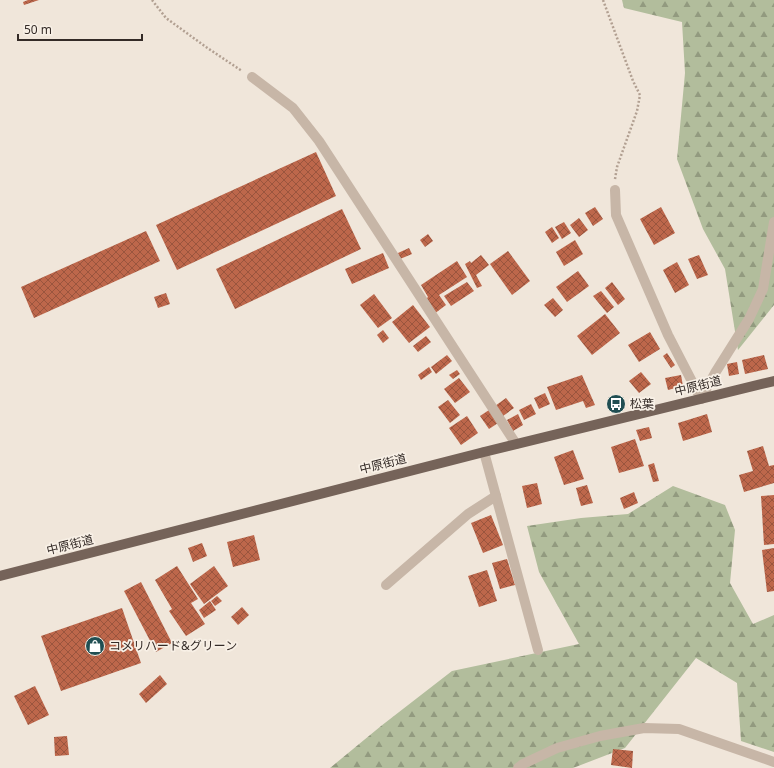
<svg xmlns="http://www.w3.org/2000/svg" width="774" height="768" viewBox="0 0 774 768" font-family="'Noto Sans','Noto Sans JP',sans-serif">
<defs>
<pattern id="forest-firs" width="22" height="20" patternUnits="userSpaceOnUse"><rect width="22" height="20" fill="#b2bd9c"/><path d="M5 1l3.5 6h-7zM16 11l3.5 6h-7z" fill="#929a7f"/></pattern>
<pattern id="building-cross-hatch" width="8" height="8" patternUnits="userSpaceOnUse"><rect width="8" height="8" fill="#bd674b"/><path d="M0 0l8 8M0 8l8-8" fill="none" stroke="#9a553e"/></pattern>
</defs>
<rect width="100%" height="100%" fill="#f0e6da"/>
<g fill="url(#forest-firs)">
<polygon points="622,0 774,0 774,305 738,350 725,269 703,229 677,159 685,73 682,22 624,8"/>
<polygon points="673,486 725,505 735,530 730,583 753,624 774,615 774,752 741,741 737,683 696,658 625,748 573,768 330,768 381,726 452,671 579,644 539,572 527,526 581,518 628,514"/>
</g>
<g fill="url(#building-cross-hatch)">
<polygon points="28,0 39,0 24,5 23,2"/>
<polygon points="316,152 336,196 177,270 156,225"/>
<polygon points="595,207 603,219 593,226 585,213"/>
<polygon points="661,207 675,233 654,245 640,219"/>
<polygon points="342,209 361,249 235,309 216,269"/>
<polygon points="579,218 588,230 579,237 570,225"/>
<polygon points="564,222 571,233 562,239 555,227"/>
<polygon points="552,227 559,238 552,243 545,232"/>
<polygon points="146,231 160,261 34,318 21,287"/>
<polygon points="428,234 433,241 425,247 420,240"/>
<polygon points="575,240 583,254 564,266 556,252"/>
<polygon points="409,248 412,254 400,259 398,253"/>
<polygon points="508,251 530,281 512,295 490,264"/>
<polygon points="383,253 389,268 352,284 345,269"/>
<polygon points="481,255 489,265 476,275 482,286 477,288 465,264 470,261 471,263"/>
<polygon points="699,255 708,275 697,279 688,259"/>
<polygon points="457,261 467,277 439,295 446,305 434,314 424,301 428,297 421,285"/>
<polygon points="677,262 689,285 675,293 663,270"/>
<polygon points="578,271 589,286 567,302 556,287"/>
<polygon points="467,282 474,291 451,306 444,296"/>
<polygon points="612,282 625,299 618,305 605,288"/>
<polygon points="601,291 614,307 607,313 593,296"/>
<polygon points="166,293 170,304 158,308 154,297"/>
<polygon points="374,294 392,318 378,328 360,305"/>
<polygon points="553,298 563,310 555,317 544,305"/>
<polygon points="413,305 430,327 409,343 392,322"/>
<polygon points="605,314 620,333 592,355 577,336"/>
<polygon points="383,330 389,338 383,343 377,335"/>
<polygon points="650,332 660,349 639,362 628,345"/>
<polygon points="426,336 431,342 418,352 413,346"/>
<polygon points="667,353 675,365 671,368 663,356"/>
<polygon points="447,355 452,361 436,374 431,367"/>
<polygon points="764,355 768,369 745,374 742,360"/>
<polygon points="737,362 739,374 729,376 727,364"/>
<polygon points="429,367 432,372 421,380 418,375"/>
<polygon points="457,370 460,374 453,379 449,375"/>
<polygon points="641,372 651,384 639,393 629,381"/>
<polygon points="582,375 595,405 586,408 583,401 556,410 547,387"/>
<polygon points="681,375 683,386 668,390 665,378"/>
<polygon points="459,378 470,392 455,403 444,389"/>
<polygon points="545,393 550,404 539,409 534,398"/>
<polygon points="506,398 514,408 503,416 495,406"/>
<polygon points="448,400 460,415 450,423 438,407"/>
<polygon points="531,404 536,414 524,420 519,410"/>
<polygon points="489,410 498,423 489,429 480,416"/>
<polygon points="518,414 523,425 513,431 507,420"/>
<polygon points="707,414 712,432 683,441 678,423"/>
<polygon points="467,416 478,433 461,445 449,428"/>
<polygon points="649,427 652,438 640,441 636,430"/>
<polygon points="635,439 644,466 619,473 611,447"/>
<polygon points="763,446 769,466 774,465 774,483 744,492 739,475 753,471 747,451"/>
<polygon points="573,450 584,479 564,485 554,457"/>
<polygon points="654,463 659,481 653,482 648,465"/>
<polygon points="537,483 542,504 527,508 522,486"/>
<polygon points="587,485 593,503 581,506 576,488"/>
<polygon points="634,492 638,503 624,509 620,498"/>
<polygon points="774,495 774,544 764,545 761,496"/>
<polygon points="491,515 503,545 483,553 471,523"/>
<polygon points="254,535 260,560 233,567 227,542"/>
<polygon points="202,543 207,556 193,562 188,548"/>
<polygon points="774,548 774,591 767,592 762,550"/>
<polygon points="507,559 515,585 500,589 492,563"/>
<polygon points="177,566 198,599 191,603 205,624 186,636 169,611 172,609 155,580"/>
<polygon points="214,566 228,586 204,604 190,584"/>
<polygon points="487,570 497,601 479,607 468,576"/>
<polygon points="141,582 172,643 156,652 124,591"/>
<polygon points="217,596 222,601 215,606 211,601"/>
<polygon points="210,601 216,610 204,618 199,610"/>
<polygon points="242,607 249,615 238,625 231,617"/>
<polygon points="122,608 141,663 61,691 41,636"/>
<polygon points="160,675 167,684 146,703 139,694"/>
<polygon points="35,686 49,715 28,725 14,696"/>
<polygon points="67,736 69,755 55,756 54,737"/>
<polygon points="613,749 633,751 632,768 611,765"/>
</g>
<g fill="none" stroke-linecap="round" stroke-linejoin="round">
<g stroke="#b2a092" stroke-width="2.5" stroke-dasharray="2 2" stroke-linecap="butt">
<polyline points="152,0 166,18 206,47 242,71"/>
<polyline points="603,0 633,81 640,95 637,111 617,167 615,179"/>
</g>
<g stroke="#c7b6a7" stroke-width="10">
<polyline points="252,77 293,108 319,141 516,444"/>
<polyline points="615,190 616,215 668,335 701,399"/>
<polyline points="701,399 715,373 749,319 763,289 774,222"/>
<polyline points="484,452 538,650"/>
<polyline points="386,585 468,514 496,496"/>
<polyline points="518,768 523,764 557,748 600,736 644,728 679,729 774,762"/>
</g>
<polyline stroke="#756359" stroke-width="10" points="0,576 484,452 774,381"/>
</g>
<defs>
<symbol id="bus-disc" viewBox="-11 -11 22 22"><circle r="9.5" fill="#204e52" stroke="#f8f0e6"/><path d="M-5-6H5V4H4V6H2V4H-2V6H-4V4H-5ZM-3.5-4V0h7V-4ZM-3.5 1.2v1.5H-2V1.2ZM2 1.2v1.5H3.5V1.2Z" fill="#fff"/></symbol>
<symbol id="shop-disc" viewBox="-11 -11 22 22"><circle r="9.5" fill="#204e52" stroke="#f8f0e6"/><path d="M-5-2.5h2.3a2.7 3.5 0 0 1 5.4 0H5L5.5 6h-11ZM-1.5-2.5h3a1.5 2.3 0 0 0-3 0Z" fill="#fff"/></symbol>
</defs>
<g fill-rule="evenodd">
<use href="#bus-disc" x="605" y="393" width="22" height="22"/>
<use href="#shop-disc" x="84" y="635" width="22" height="22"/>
</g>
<g text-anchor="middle" stroke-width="3.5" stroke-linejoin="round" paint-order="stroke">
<g font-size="12" fill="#342b27" stroke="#f8f0e6">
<text transform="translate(698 386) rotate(-14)" y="4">中原街道</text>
<text transform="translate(383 464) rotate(-14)" y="4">中原街道</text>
<text transform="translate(70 545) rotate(-14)" y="4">中原街道</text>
</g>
<g font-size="12" fill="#342b27" stroke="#f8f0e6" text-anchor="start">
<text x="630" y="408">松葉</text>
<text x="109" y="650">コメリハード&amp;グリーン</text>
</g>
</g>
<path d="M18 34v6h124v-6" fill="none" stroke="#342b27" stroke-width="2"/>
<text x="24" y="34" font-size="12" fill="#342b27" stroke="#f8f0e6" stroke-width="3" paint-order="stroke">50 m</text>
</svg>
